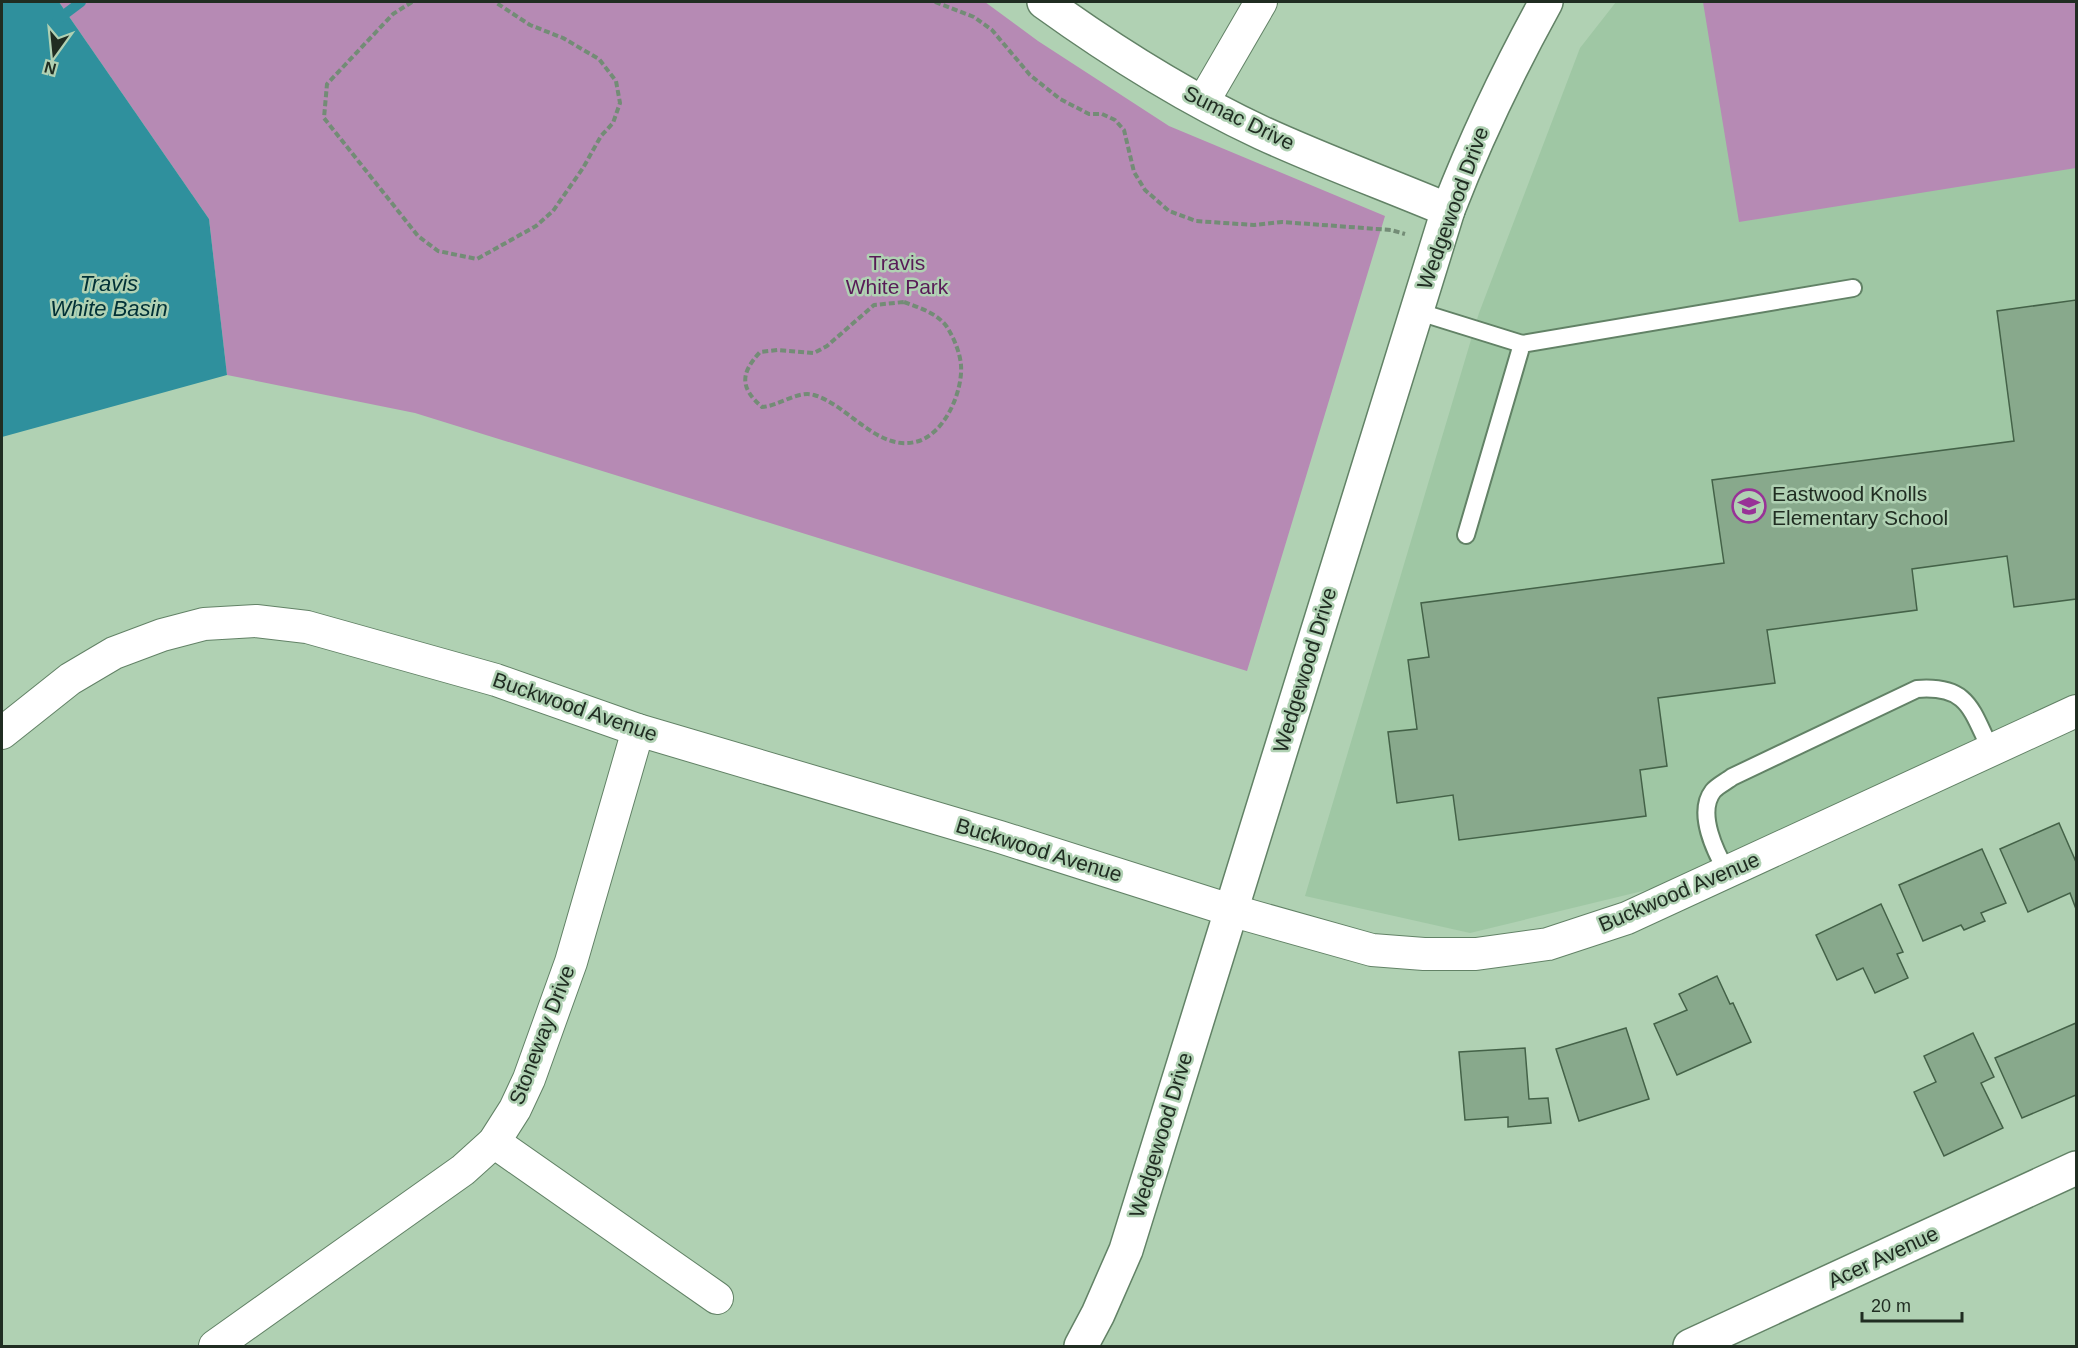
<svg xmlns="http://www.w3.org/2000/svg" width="2078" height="1348" viewBox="0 0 2078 1348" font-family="Helvetica,sans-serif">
<rect width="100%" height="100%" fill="#b0d1b3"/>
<polygon fill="#9fc7a4" points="1616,2 2076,2 2076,698 2050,705 1655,888 1470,933 1305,896 1479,313 1580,48"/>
<g fill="#b68ab4">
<polygon points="59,2 985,2 1038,41 1169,126 1385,216 1247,671 415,413 227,375 209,219"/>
<polygon points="1703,2 2076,2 2076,168 1739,222"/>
</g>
<polygon fill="#2f909d" points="2,2 59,2 209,219 227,375 2,437"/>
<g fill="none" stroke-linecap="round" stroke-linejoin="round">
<polyline stroke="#2f909d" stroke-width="10" points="57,20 81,2"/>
</g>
<g fill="#88a98c" stroke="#446248" stroke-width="1.5">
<polygon points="2076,300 2076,599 2014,607 2007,556 1912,569 1917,610 1767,630 1775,683 1658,698 1667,766 1640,770 1646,816 1459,840 1453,795 1397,803 1388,732 1417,729 1408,660 1429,657 1421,603 1724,563 1712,480 2014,441 1997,311"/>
<polygon points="2059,823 2076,862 2076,909 2070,893 2028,912 2000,849"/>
<polygon points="1982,849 2006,903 1981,913 1985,921 1964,930 1961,925 1923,941 1899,885"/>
<polygon points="1881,904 1903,952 1897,954 1908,978 1875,993 1863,968 1837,980 1816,935"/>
<polygon points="1717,976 1730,1004 1733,1003 1751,1042 1677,1075 1654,1024 1687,1010 1679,994"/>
<polygon points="2076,1023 2076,1095 2022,1118 1995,1058"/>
<polygon points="1626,1028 1649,1099 1579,1121 1556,1049"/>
<polygon points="1973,1033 1994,1077 1981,1083 2003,1128 1944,1156 1914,1092 1936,1082 1924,1056"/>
<polygon points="1525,1048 1529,1099 1548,1098 1551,1123 1508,1127 1508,1117 1465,1120 1459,1052"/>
</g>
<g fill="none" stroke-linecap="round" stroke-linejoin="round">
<defs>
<g id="service">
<polyline points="1416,311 1522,344"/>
<polyline points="1466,535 1522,344 1853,288"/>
<path d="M1727 872C1716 853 1696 813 1713 791 1717 786 1727 781 1732 777L1917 689C1969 685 1971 710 1991 750"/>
</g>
<g id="minor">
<polyline points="1203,102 1261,2"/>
<polyline points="2,733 70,679 114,653 162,635 204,624 256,621 307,627 496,680 638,730 1000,837 1230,910 1372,950 1424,954 1476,954 1548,944 1627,918 2076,711"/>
<polyline points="494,1142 717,1298"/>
<polyline points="215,1346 463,1170 494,1142 515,1109 529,1079 571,962 638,730"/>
</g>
<g id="tertiary">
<path d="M1044 2C1112 51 1185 97 1262 133 1323 161 1386 184 1448 210"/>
<path d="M1081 1346 1098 1314 1126 1250 1448 210C1476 138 1509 69 1546 2"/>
<polyline points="1690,1346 2076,1168"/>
</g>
</defs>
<use href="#service" stroke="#628266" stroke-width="20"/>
<use href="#minor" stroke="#628266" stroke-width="34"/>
<use href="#tertiary" stroke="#628266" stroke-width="36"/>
<g stroke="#738c76" stroke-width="4" stroke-dasharray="6 3" stroke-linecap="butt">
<polyline points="412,2 393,14 327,84 324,118 418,236 438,251 477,259 536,226 553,211 583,168 601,136 613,123 620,103 616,81 599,59 563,38 530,25 495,2"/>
<polyline points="935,2 974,17 992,30 1030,75 1060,99 1089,114 1102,114 1115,120 1124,130 1134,172 1145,190 1169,211 1196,221 1254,225 1282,222 1391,230 1405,234"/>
<path d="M904 302C920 308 937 313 947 327 954 338 960 353 961 365 963 392 944 436 915 442 877 451 848 405 814 395 798 390 779 406 762 407 739 387 741 373 760 352L778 350 814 353 827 346 874 305Z"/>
</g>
<use href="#service" stroke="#fff" stroke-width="16"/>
<use href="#minor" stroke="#fff" stroke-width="32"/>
<use href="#tertiary" stroke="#fff" stroke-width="33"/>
</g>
<defs>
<symbol id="school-ring" viewBox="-11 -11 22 22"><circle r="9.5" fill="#b0d1b3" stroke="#983297" stroke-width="1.5"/><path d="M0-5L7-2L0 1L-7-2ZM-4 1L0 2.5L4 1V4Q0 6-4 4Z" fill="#983297"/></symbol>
</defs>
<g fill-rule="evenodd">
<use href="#school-ring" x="1730" y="487" width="38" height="38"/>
</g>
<g text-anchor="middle" stroke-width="5" stroke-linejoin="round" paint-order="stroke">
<g font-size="21" fill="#202d22" stroke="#b0d1b3">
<text transform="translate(1239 118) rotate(26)" y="7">Sumac Drive</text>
<text transform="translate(1453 208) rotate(-70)" y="7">Wedgewood Drive</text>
<text transform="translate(1305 670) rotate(-73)" y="7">Wedgewood Drive</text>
<text transform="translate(575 707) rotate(19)" y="7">Buckwood Avenue</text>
<text transform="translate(1039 850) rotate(17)" y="7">Buckwood Avenue</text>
<text transform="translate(1679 892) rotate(-23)" y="7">Buckwood Avenue</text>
<text transform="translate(542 1035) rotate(-69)" y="7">Stoneway Drive</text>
<text transform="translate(1161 1135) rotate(-73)" y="7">Wedgewood Drive</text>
<text transform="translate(1883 1257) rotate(-25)" y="7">Acer Avenue</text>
</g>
<g font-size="21" fill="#581b57" stroke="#b0d1b3">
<text x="897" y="270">Travis<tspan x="897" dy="24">White Park</tspan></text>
</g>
<g font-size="21" fill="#202d22" stroke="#b0d1b3" text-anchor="start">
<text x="1772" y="501">Eastwood Knolls<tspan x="1772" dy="24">Elementary School</tspan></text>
</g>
<g font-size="22" font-style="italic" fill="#013036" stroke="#b0d1b3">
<text x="109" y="291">Travis<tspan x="109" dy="25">White Basin</tspan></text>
</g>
</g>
<rect width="2078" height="1348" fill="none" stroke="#202d22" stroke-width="6"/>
<g transform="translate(54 54) rotate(195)" stroke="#b0d1b3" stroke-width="4.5" paint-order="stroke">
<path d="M0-4.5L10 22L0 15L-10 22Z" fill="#202d22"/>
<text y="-9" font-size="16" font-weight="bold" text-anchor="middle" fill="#202d22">N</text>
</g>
<path d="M1862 1312v9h100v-9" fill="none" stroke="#202d22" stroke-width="3"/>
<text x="1871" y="1312" font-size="18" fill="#202d22" stroke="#b0d1b3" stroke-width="4.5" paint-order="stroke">20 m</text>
</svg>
